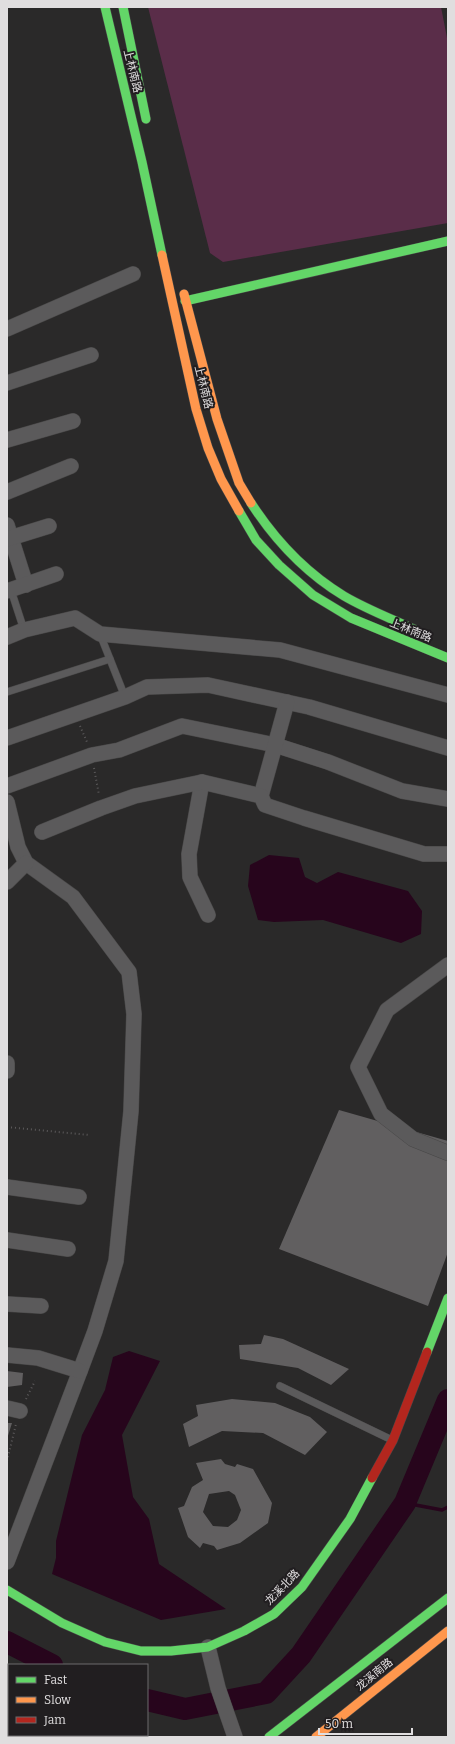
<svg xmlns="http://www.w3.org/2000/svg" width="455" height="1744" viewBox="0 0 455 1744" font-family="Bitter,'Noto Sans SC',serif">
<rect width="100%" height="100%" fill="#2a2929"/>
<polygon fill="#5a2d49" points="148,7 441,7 448,43 448,223 223,262 210,253"/>
<g fill="#27051c">
<polygon points="269,855 299,858 305,877 317,883 338,872 408,891 422,911 421,934 401,943 323,920 274,922 258,920 248,886 250,865"/>
<polygon points="129,1351 160,1361 122,1435 133,1497 149,1519 159,1564 226,1609 161,1620 52,1574 56,1558 56,1541 82,1435 105,1390 113,1357"/>
</g>
<g fill="none" stroke-linecap="round" stroke-linejoin="round">
<polyline stroke="#27051c" stroke-width="3.5" points="405,1503 442,1510 448,1507"/>
<g stroke="#27051c" stroke-width="22">
<polyline points="7,1642 52,1665"/>
<polyline points="147,1700 185,1709 266,1693 301,1655 405,1503 448,1400"/>
</g>
</g>
<g fill="#615f60" fill-rule="evenodd">
<polygon points="339,1110 448,1141 448,1252 428,1306 279,1249"/>
<polygon points="264,1335 283,1339 349,1369 331,1385 298,1368 240,1359 239,1345 261,1344"/>
<polygon points="7,1371 23,1373 22,1385 7,1387"/>
<polygon points="232,1399 275,1403 310,1417 327,1432 305,1455 263,1433 222,1431 189,1447 183,1424 198,1416 196,1405"/>
<polygon points="7,1423 12,1423 7,1439"/>
<path d="M221 1459 225 1464 235 1467 237 1464 253 1469 272 1503 268 1523 240 1543 217 1550 214 1546 203 1543 200 1548 188 1537 178 1508 184 1506 192 1487 203 1480 196 1463ZM229 1491 235 1495 241 1510 237 1520 228 1527 213 1526 203 1512 209 1494Z"/>
</g>
<g fill="none" stroke-linecap="round" stroke-linejoin="round">
<defs>
<g id="lane">
<polyline points="11,590 24,630"/>
<polyline points="100,634 125,697"/>
<polyline points="7,692 110,659"/>
<polyline points="280,1386 392,1440"/>
</g>
<g id="street">
<polyline points="7,329 133,274"/>
<polyline points="7,383 91,355"/>
<polyline points="7,440 73,421"/>
<polyline points="7,492 71,466"/>
<polyline points="7,525 26,585"/>
<polyline points="7,539 49,526"/>
<polyline points="7,591 56,574"/>
<polyline points="7,637 24,630 75,618 100,634 280,650 448,695"/>
<polyline points="7,738 125,697 147,687 208,685 309,707 448,748"/>
<polyline points="202,782 189,854 190,877 208,915"/>
<polyline points="7,786 92,755 119,750 182,726 275,745 328,762 402,791 448,799"/>
<polyline points="261,796 287,702"/>
<polyline points="7,802 18,847 26,863 73,897 129,972 134,1014 131,1111 116,1261 95,1331 80,1371 7,1562"/>
<polyline points="42,832 101,808 135,796 202,782 261,796 265,805 304,818 424,854 448,854"/>
<polyline points="7,882 26,863"/>
<polyline points="448,965 387,1010 358,1067 381,1114 413,1139 448,1153"/>
<polyline points="7,1063 7,1071"/>
<polyline points="7,1187 79,1197"/>
<polyline points="7,1240 68,1249"/>
<polyline points="7,1304 41,1306"/>
<polyline points="7,1355 38,1358 80,1371"/>
<polyline points="7,1408 20,1411"/>
<polyline points="208,1647 218,1688 235,1737"/>
</g>
<g id="fast">
<polyline points="105,7 142,162 162,255"/>
<polyline points="123,7 146,119"/>
<polyline points="185,301 448,241"/>
<path d="M251 503C275 540 306 573 344 596 366 609 392 619 416 630"/>
<polyline points="239,511 256,540 279,565 313,595 351,618 448,658"/>
<polyline points="427,1352 448,1298"/>
<polyline points="7,1590 62,1623 105,1642 141,1651 171,1651 208,1647 244,1631 274,1614 302,1587 350,1519 372,1478"/>
<polyline points="269,1737 448,1598"/>
</g>
<g id="slow">
<polyline points="162,255 196,409 208,448 221,479 239,511"/>
<polyline points="184,294 217,419 239,483 251,503"/>
<polyline points="316,1737 448,1631"/>
</g>
<polyline id="jam" points="372,1478 393,1440 427,1352"/>
</defs>
<use href="#lane" stroke="#484747" stroke-width="8"/>
<use href="#street" stroke="#484747" stroke-width="16"/>
<use href="#fast" stroke="#484747" stroke-width="10"/>
<use href="#slow" stroke="#484747" stroke-width="10"/>
<use href="#jam" stroke="#484747" stroke-width="10"/>
<g stroke="#5b595a" stroke-width="2" stroke-dasharray="1 3" stroke-linecap="butt">
<polyline points="80,726 87,742"/>
<polyline points="94,768 99,795"/>
<polyline points="7,1127 89,1135"/>
<polyline points="26,1399 35,1381"/>
<polyline points="7,1461 16,1424"/>
</g>
<use href="#lane" stroke="#5b5a5b" stroke-width="7"/>
<use href="#street" stroke="#5b5a5b" stroke-width="15"/>
<use href="#fast" stroke="#63d668" stroke-width="9"/>
<use href="#slow" stroke="#ff974d" stroke-width="9"/>
<use href="#jam" stroke="#b3261e" stroke-width="9"/>
</g>
<g text-anchor="middle" stroke-width="4" stroke-linejoin="round" paint-order="stroke">
<g font-size="11" fill="#e0dedf" stroke="#211e20">
<text transform="translate(133 71) rotate(76)" y="4">上林南路</text>
<text transform="translate(204 387) rotate(76)" y="4">上林南路</text>
<text transform="translate(411 630) rotate(22)" y="4">上林南路</text>
<text transform="translate(282 1587) rotate(-46)" y="4">龙溪北路</text>
<text transform="translate(374 1674) rotate(-39)" y="4">龙溪南路</text>
</g>
</g>
<rect width="455" height="1744" fill="none" stroke="#e0dedf" stroke-width="16"/>
<rect x="8" y="1664" width="140" height="72" fill="#211e20" stroke="#6d6b6c"/>
<rect x="16" y="1677" width="20" height="6" fill="#63d668" stroke="#6d6b6c"/>
<text x="44" y="1684" font-size="12" fill="#e0dedf">Fast</text>
<rect x="16" y="1697" width="20" height="6" fill="#ff974d" stroke="#6d6b6c"/>
<text x="44" y="1704" font-size="12" fill="#e0dedf">Slow</text>
<rect x="16" y="1717" width="20" height="6" fill="#b3261e" stroke="#6d6b6c"/>
<text x="44" y="1724" font-size="12" fill="#e0dedf">Jam</text>
<path d="M319 1728v6h93v-6" fill="none" stroke="#e0dedf" stroke-width="2"/>
<text x="325" y="1728" font-size="12" fill="#e0dedf" stroke="#211e20" stroke-width="3" paint-order="stroke">50 m</text>
</svg>
